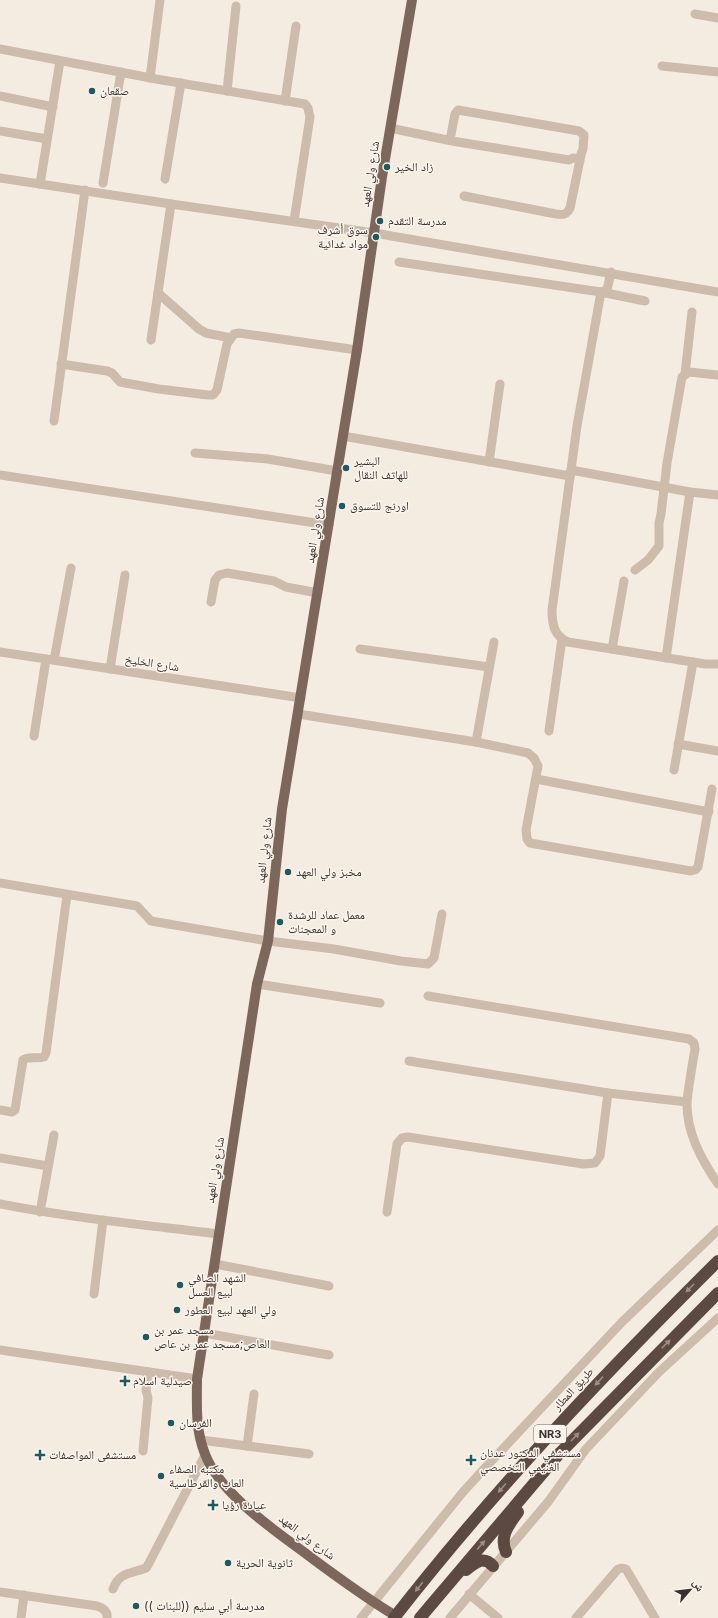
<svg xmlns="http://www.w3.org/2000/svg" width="718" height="1618" viewBox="0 0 718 1618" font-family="Inter,'Noto Naskh Arabic',sans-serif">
<rect width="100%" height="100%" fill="#f4ebe1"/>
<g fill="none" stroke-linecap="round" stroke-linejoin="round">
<g stroke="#cdbbac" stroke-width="9">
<polyline points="695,14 718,18"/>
<polyline points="0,49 156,79 305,104 308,108 310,117 294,221"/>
<polyline points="662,66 718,72"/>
<polyline points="150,78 160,0"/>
<polyline points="227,91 236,6"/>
<polyline points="0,96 53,107"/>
<polyline points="285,101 296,26"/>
<polyline points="390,128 452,141 569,160 573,158 579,159 583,149 584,135 579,131 458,110 455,114 450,140"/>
<polyline points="0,131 47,139"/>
<polyline points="0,178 171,204 374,233 718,292"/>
<polyline points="165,179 181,83"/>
<polyline points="103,183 121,72"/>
<polyline points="40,184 60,61"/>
<path d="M464 196 556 214C562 215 567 215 570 208L581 155"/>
<polyline points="399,262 601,292 645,301"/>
<path d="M611 272 607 290 601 292 577 426 552 610C552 624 554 636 568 642L705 664H718"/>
<polyline points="158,293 199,329 206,333 231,338"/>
<polyline points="151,340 171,204"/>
<polyline points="61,364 107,371 112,373 120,382 159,389 208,395 213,395 217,390 227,344 234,334 239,333 357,350"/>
<polyline points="685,374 692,312"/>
<polyline points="54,421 85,190"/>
<polyline points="343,436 570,476"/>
<polyline points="195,453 268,459 337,471"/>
<polyline points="489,462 500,384"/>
<polyline points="571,470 690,492 718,495"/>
<polyline points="0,475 329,525"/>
<polyline points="635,570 648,560 659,546 659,523 661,514 667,463 682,377 689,372 717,375"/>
<polyline points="211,602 215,580 219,575 227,573 274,581 286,587 318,593"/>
<polyline points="360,649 489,667"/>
<polyline points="612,649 624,581"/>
<polyline points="0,652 301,698"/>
<polyline points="666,658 690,492"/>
<polyline points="54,660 71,568"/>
<polyline points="110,669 125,575"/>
<polyline points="298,714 476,742 528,753 534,758 538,766 526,830 527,839 530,843 691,871 695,870 698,867 712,789"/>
<polyline points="549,731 562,639"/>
<polyline points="34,736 46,659"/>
<polyline points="476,742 494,642"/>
<polyline points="678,744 718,751"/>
<polyline points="674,770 693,662"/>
<polyline points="536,779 709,812"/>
<polyline points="0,883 137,906 151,921 268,941 334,949 401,961 428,964 434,958 442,914"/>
<polyline points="257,984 380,1003"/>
<path d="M428 996 689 1039 694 1043 695 1049C692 1066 689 1084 687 1101 686 1132 701 1159 718 1184"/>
<polyline points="409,1061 608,1093 687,1102"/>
<path d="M0 1110 12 1112 15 1110 23 1060C28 1056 37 1059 44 1057L46 1053 67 895"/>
<polyline points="0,1158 48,1166"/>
<path d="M0 1204C72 1218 145 1225 219 1234"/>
<polyline points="40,1212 54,1135"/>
<polyline points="387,1212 397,1144 402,1138 408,1137 583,1164 595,1163 600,1156 608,1093"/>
<polyline points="215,1264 329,1286"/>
<polyline points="94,1294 103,1220"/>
<polyline points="204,1333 329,1355"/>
<polyline points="0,1350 197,1379"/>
<polyline points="201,1440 309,1454"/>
<polyline points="247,1446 254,1394"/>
<polyline points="143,1451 147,1408 148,1398 146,1390 148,1372"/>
<path d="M113 1589C119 1572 130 1574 146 1568L148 1565 205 1455"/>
<path d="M0 1592 97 1606C103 1608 108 1611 107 1618"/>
<polyline points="469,1594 498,1618"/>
<polyline points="21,1618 24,1595"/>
<polyline points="361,1618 463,1492 484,1469 622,1322 718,1230"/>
<polyline points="450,1618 548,1502 586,1449 659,1372 718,1318"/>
<polyline points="576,1618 618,1569 622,1568 626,1569 655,1618"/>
</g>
<path stroke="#7d675c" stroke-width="10" d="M396 1616C367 1599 340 1579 313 1559 279 1533 221 1496 205 1454 195 1429 197 1405 197 1379L257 984 268 941 282 809 357 350 382 177 412 0"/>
<g stroke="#5c4a42" stroke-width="12">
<path d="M506 1552C499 1536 509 1525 518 1512"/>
<path d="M466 1570C475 1563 483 1555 493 1566"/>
<path d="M394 1618C493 1491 604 1374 718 1261"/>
<polyline points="420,1618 558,1455 718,1293"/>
</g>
</g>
<defs><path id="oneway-solid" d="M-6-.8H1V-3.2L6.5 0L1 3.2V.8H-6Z"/></defs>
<g fill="#9c8e87">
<use href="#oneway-solid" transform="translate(690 1288) rotate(135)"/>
<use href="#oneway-solid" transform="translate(666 1344) rotate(-45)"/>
<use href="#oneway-solid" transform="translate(599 1381) rotate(133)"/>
<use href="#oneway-solid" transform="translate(575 1437) rotate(-46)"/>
<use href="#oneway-solid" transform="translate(502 1488) rotate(131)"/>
<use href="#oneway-solid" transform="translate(481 1545) rotate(-50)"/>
<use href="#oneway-solid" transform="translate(419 1587) rotate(129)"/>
</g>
<g fill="#1f5a5e" stroke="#fbf5ee" stroke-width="1.5">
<circle cx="92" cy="91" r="4"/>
<circle cx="387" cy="167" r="4"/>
<circle cx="380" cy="221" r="4"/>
<circle cx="376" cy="237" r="4"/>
<circle cx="346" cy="468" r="4"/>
<circle cx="342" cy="506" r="4"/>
<circle cx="288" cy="872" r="4"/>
<circle cx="280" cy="922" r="4"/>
<circle cx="180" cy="1285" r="4"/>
<circle cx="177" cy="1310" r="4"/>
<circle cx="146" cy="1337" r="4"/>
<path d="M123 1375h4v4h4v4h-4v4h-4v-4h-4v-4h4z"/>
<circle cx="171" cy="1423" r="4"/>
<path d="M38 1449h4v4h4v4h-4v4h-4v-4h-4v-4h4z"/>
<path d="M469 1454h4v4h4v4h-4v4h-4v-4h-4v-4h4z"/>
<circle cx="161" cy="1476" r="4"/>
<path d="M211 1499h4v4h4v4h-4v4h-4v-4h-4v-4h4z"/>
<circle cx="228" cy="1563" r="4"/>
<circle cx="136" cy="1606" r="4"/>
</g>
<g text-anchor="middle" stroke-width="3" stroke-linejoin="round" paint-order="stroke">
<rect fill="#fbf5ee" stroke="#756b66" stroke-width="1" x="534" y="1425" width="32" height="18" rx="3"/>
<g font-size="11" font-weight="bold" fill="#3b302b">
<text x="550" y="1438">NR3</text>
</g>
<g font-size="12" fill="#3b302b" stroke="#fbf5ee" text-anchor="start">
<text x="100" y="95">صقعان</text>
<text x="395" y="171">زاد الخير</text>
<text x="388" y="225">مدرسة التقدم</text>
<text x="368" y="234" text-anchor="end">سوق أشرف<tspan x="368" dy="14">مواد غدائية</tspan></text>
<text x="354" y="465">البشير<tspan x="354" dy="14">للهاتف النقال</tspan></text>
<text x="350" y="510">اورنج للتسوق</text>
<text x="296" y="876">مخبز ولي العهد</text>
<text x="288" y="919">معمل عماد للرشدة<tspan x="288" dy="14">و المعجنات</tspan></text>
<text x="188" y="1282">الشهد الصافي<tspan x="188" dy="14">لبيع العسل</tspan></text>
<text x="185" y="1314">ولي العهد لبيع العطور</text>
<text x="154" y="1334">مسجد عمر بن<tspan x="154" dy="14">العاص;مسجد عمر بن عاص</tspan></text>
<text x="133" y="1385">صيدلية اسلام</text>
<text x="179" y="1427">الفرسان</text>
<text x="480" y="1457">مستشفي الدكتور عدنان<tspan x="480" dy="14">الغنيمي التخصصي</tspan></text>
<text x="49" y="1459">مستشفى المواصفات</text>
<text x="169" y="1473">مكتبه الصفاء<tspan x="169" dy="14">العاب والقرطاسية</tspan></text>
<text x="222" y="1509">عيادة رؤيا</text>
<text x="236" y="1567">ثانوية الحرية</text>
<text x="144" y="1610">مدرسة أبي سليم ((للبنات ))</text>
</g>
<g font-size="12" fill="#3b302b" stroke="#fbf5ee">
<text transform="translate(370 174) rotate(-81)" y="4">شارع ولي العهد</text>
<text transform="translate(315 530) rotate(-81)" y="4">شارع ولي العهد</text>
<text transform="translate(152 663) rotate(9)" y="4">شارع الخليخ</text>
<text transform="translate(264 850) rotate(-84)" y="4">شارع ولي العهد</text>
<text transform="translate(215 1170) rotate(-81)" y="4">شارع ولي العهد</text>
<text transform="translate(573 1389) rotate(-47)" y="4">طريق المطار</text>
<text transform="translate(307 1537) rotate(37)" y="4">شارع ولي العهد</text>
</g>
</g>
<g transform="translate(690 1590) rotate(62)" stroke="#fbf5ee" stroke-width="3" paint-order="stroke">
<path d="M0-3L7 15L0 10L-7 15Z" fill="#3b302b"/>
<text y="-6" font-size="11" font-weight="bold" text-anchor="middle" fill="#3b302b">ش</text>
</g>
</svg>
